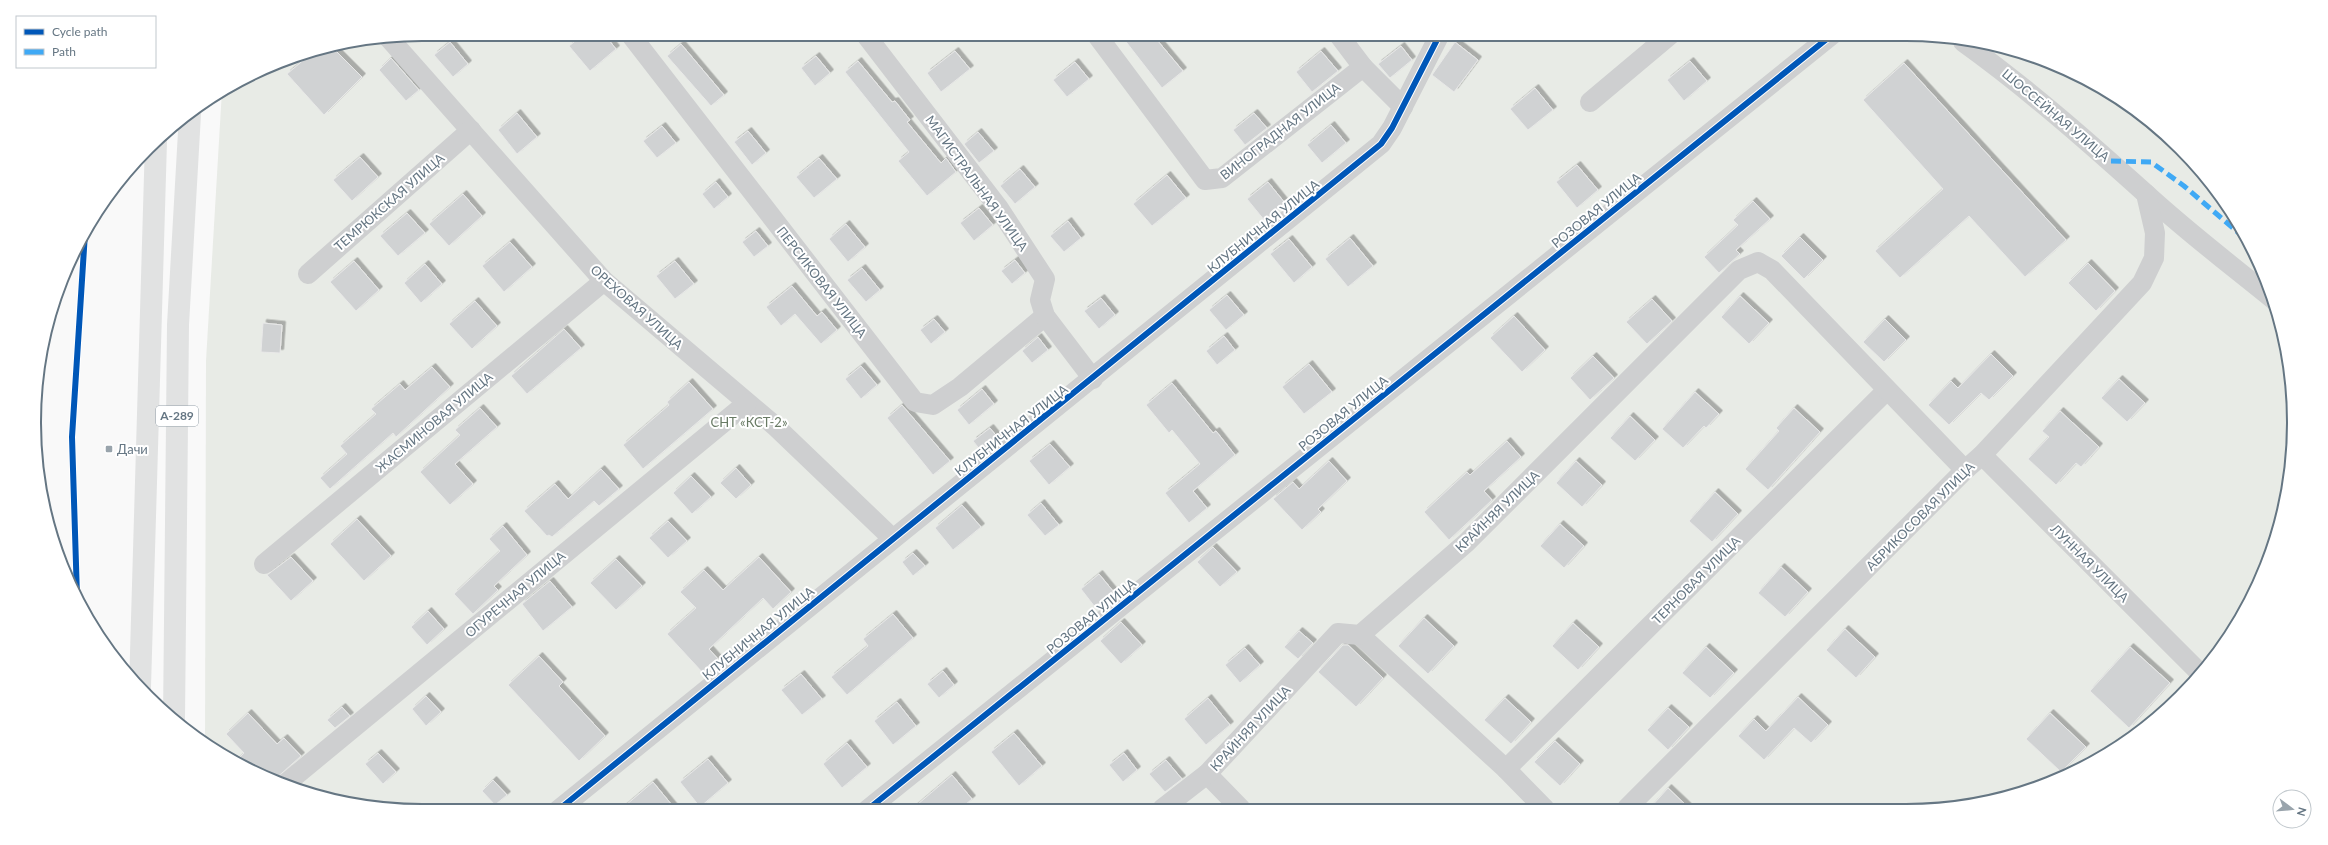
<svg xmlns="http://www.w3.org/2000/svg" width="2328" height="845" viewBox="0 0 2328 845" font-family="Lato,sans-serif">
<defs>
<filter id="shadow"><feDropShadow dx="3.5" dy="-3.5" stdDeviation="0" flood-color="#0004"/></filter>
</defs>
<rect width="100%" height="100%" fill="#f9f9f9"/>
<polygon fill="#e8ebe6" points="423,34 1905,34 2006,47 2077,74 2106,92 2205,177 2242,228 2273,297 2291,372 2293,448 2281,523 2242,617 2162,714 2077,771 1956,808 423,811 322,798 274,781 205,744 206,361 222,90 274,63 347,41"/>
<g fill="#d0d2d3" stroke="#e8e8e8" filter="url(#shadow)">
<polygon points="584,34 604,34 616,49 590,71 569,46"/>
<polygon points="1120,34 1152,34 1183,71 1162,88"/>
<polygon points="450,42 468,64 453,77 434,55"/>
<polygon points="1455,42 1478,60 1454,92 1432,75"/>
<polygon points="681,44 724,95 711,106 667,56"/>
<polygon points="331,46 362,77 324,115 287,74 313,52"/>
<polygon points="1401,46 1412,60 1390,78 1378,64"/>
<polygon points="955,51 970,69 941,92 927,73"/>
<polygon points="1321,51 1338,71 1312,92 1296,72"/>
<polygon points="816,56 830,73 815,86 801,68"/>
<polygon points="391,58 419,90 406,101 379,70"/>
<polygon points="858,61 892,102 895,101 910,120 907,122 941,163 946,158 956,172 927,196 898,161 909,152 845,72"/>
<polygon points="1690,61 1707,81 1684,101 1667,80"/>
<polygon points="1075,62 1089,79 1067,97 1053,80"/>
<polygon points="1904,63 2066,240 2025,277 1969,216 1900,278 1875,251 1943,189 1863,100"/>
<polygon points="1535,88 1553,110 1528,130 1510,109"/>
<polygon points="517,113 537,137 517,154 498,130"/>
<polygon points="1254,113 1267,128 1245,145 1233,130"/>
<polygon points="1331,125 1346,143 1322,163 1307,145"/>
<polygon points="662,126 676,143 657,158 643,141"/>
<polygon points="748,131 766,153 752,165 734,142"/>
<polygon points="978,132 994,151 979,163 964,144"/>
<polygon points="360,157 378,177 352,201 333,180"/>
<polygon points="819,158 837,179 814,198 796,177"/>
<polygon points="1577,165 1598,190 1577,208 1556,182"/>
<polygon points="1020,169 1035,187 1015,204 1000,186"/>
<polygon points="1167,175 1186,198 1152,226 1133,204"/>
<polygon points="716,182 728,197 714,209 702,194"/>
<polygon points="1268,182 1285,203 1265,221 1247,199"/>
<polygon points="463,194 482,216 449,246 429,224"/>
<polygon points="1753,201 1770,219 1736,250 1740,254 1719,273 1704,257 1738,225 1733,220"/>
<polygon points="979,208 993,225 974,241 960,223"/>
<polygon points="407,213 425,233 398,256 380,236"/>
<polygon points="1068,221 1081,238 1064,252 1050,236"/>
<polygon points="846,224 865,247 848,262 829,239"/>
<polygon points="756,231 768,246 754,257 742,242"/>
<polygon points="1800,237 1823,260 1804,279 1781,256"/>
<polygon points="1350,238 1373,266 1348,287 1325,259"/>
<polygon points="1289,239 1312,267 1294,283 1270,254"/>
<polygon points="510,242 532,267 504,292 482,266"/>
<polygon points="1015,260 1025,273 1012,284 1001,271"/>
<polygon points="354,261 379,290 356,311 330,282"/>
<polygon points="675,261 694,284 675,299 656,276"/>
<polygon points="2088,263 2115,291 2096,311 2068,283"/>
<polygon points="425,264 442,284 421,303 404,283"/>
<polygon points="862,268 880,290 866,302 847,280"/>
<polygon points="792,286 817,316 822,312 837,330 821,344 795,314 781,326 766,307"/>
<polygon points="1227,295 1244,315 1226,330 1209,310"/>
<polygon points="1740,296 1769,323 1749,344 1721,317"/>
<polygon points="1101,298 1115,315 1099,329 1084,311"/>
<polygon points="1652,299 1672,321 1647,344 1626,322"/>
<polygon points="475,301 497,326 472,349 449,324"/>
<polygon points="1514,316 1545,350 1522,372 1490,338"/>
<polygon points="934,319 945,332 931,344 920,330"/>
<polygon points="1885,319 1906,340 1884,362 1863,342"/>
<polygon points="263,323 282,325 280,353 261,352"/>
<polygon points="564,329 581,348 527,394 511,376"/>
<polygon points="1224,336 1235,350 1217,365 1206,351"/>
<polygon points="1038,337 1048,350 1032,363 1022,351"/>
<polygon points="1991,354 2013,376 1989,400 1981,393 1949,425 1928,405 1951,381 1958,388"/>
<polygon points="1593,356 1614,378 1590,400 1570,378"/>
<polygon points="1309,364 1332,392 1304,414 1282,387"/>
<polygon points="861,366 877,385 861,399 845,379"/>
<polygon points="432,367 450,387 396,437 393,433 330,489 320,478 347,454 340,446 376,414 371,409 400,384 405,390"/>
<polygon points="2119,379 2145,403 2127,422 2101,398"/>
<polygon points="689,382 713,409 643,469 623,445 669,405 667,402"/>
<polygon points="1172,383 1213,433 1216,431 1235,455 1193,491 1207,508 1189,523 1165,493 1200,464 1172,430 1169,433 1146,405"/>
<polygon points="982,389 994,404 969,425 957,410"/>
<polygon points="1695,392 1719,414 1706,428 1704,426 1683,448 1662,429"/>
<polygon points="902,405 950,461 933,475 887,418"/>
<polygon points="480,408 497,427 455,464 473,484 450,505 420,472 460,435 455,430"/>
<polygon points="1794,408 1820,432 1768,490 1745,469 1779,431 1776,428"/>
<polygon points="2060,411 2099,447 2081,467 2076,463 2056,485 2028,459 2049,437 2042,431"/>
<polygon points="1630,416 1655,440 1635,461 1610,438"/>
<polygon points="990,428 999,439 982,452 973,441"/>
<polygon points="1507,441 1521,457 1484,491 1492,500 1449,540 1424,512 1467,472 1470,475"/>
<polygon points="1050,444 1070,467 1049,485 1029,461"/>
<polygon points="1329,461 1347,481 1318,509 1321,512 1302,530 1273,499 1293,482 1299,489"/>
<polygon points="1576,461 1602,485 1582,507 1556,483"/>
<polygon points="736,468 751,485 736,499 720,483"/>
<polygon points="601,469 619,489 599,506 594,501 552,537 549,535 547,536 524,511 555,484 568,499"/>
<polygon points="691,476 711,497 692,514 673,493"/>
<polygon points="1715,492 1738,514 1712,542 1689,521"/>
<polygon points="1041,503 1059,525 1045,536 1027,515"/>
<polygon points="962,505 981,527 953,550 935,528"/>
<polygon points="357,519 391,556 364,581 330,544"/>
<polygon points="668,521 687,541 668,558 649,538"/>
<polygon points="1560,524 1584,546 1564,568 1540,546"/>
<polygon points="503,526 527,555 494,586 498,590 473,614 454,594 500,551 489,539"/>
<polygon points="1213,547 1237,572 1220,587 1197,562"/>
<polygon points="913,553 925,566 913,576 902,562"/>
<polygon points="291,557 313,581 291,601 267,575"/>
<polygon points="759,557 791,592 773,609 763,598 709,649 718,659 703,673 667,634 696,608 680,592 704,570 723,590"/>
<polygon points="616,559 642,586 616,610 590,583"/>
<polygon points="1781,567 1808,592 1785,617 1758,593"/>
<polygon points="1099,574 1113,591 1095,607 1081,589"/>
<polygon points="550,581 572,607 543,631 522,604"/>
<polygon points="428,611 444,629 427,645 411,627"/>
<polygon points="893,614 913,638 847,695 831,677 868,646 863,639"/>
<polygon points="1424,618 1454,646 1428,674 1398,646"/>
<polygon points="1121,622 1142,645 1121,664 1100,641"/>
<polygon points="1573,623 1599,647 1578,670 1552,646"/>
<polygon points="1845,629 1875,657 1856,678 1826,650"/>
<polygon points="1299,631 1313,643 1298,659 1284,647"/>
<polygon points="1343,645 1348,645 1383,678 1356,707 1318,672"/>
<polygon points="1706,647 1734,673 1710,698 1682,673"/>
<polygon points="2130,647 2170,683 2129,728 2090,691"/>
<polygon points="1245,648 1260,665 1240,683 1225,665"/>
<polygon points="539,656 563,682 559,686 605,736 579,761 508,685"/>
<polygon points="943,671 954,685 939,698 927,684"/>
<polygon points="801,674 822,699 802,715 781,690"/>
<polygon points="426,696 441,712 426,726 412,709"/>
<polygon points="1798,697 1828,725 1811,743 1794,728 1764,760 1738,736 1754,719 1766,731"/>
<polygon points="1208,698 1230,725 1206,745 1184,719"/>
<polygon points="1505,698 1531,722 1511,744 1484,720"/>
<polygon points="897,702 916,726 893,745 874,721"/>
<polygon points="342,707 350,716 335,728 327,720"/>
<polygon points="1668,708 1689,727 1668,750 1647,730"/>
<polygon points="248,713 277,744 284,738 301,756 273,781 236,761 244,753 226,734"/>
<polygon points="2050,713 2086,747 2061,772 2026,739"/>
<polygon points="1014,733 1042,766 1019,786 991,752"/>
<polygon points="1555,741 1580,764 1560,786 1534,762"/>
<polygon points="847,743 867,767 842,788 823,764"/>
<polygon points="378,753 396,772 383,784 365,764"/>
<polygon points="1124,753 1137,770 1123,782 1109,765"/>
<polygon points="708,759 728,783 700,807 680,782"/>
<polygon points="1166,760 1182,779 1165,792 1149,774"/>
<polygon points="952,775 972,799 959,810 911,810"/>
<polygon points="493,780 507,795 495,805 482,791"/>
<polygon points="653,782 676,810 619,811"/>
<polygon points="1668,788 1689,808 1650,808"/>
</g>
<g fill="none" stroke-linecap="round" stroke-linejoin="round">
<g stroke="#cecfd0" stroke-width="20">
<polyline points="630,34 915,402 933,405 960,387 1045,316"/>
<polyline points="865,34 998,207 1045,279 1040,300 1045,316 1093,379"/>
<polyline points="1096,34 1205,180 1222,178 1363,67"/>
<polyline points="1338,34 1363,67 1403,107"/>
<polyline points="388,37 604,281 775,426 892,538"/>
<path d="M1963 42C2027 88 2086 140 2145 193 2186 231 2231 265 2274 300"/>
<polyline points="1590,102 1671,34"/>
<polyline points="308,274 471,130"/>
<polyline points="1982,455 2198,671"/>
<polyline points="264,564 604,281"/>
<polyline points="1360,635 1506,769 1545,809"/>
<polyline points="1506,769 1887,390"/>
<polyline points="1207,774 1241,809"/>
<polyline points="284,785 747,403"/>
<polyline points="1627,808 1965,470 1982,455 2142,283 2154,258 2155,233 2146,194"/>
<polyline points="1162,809 1207,774 1338,633 1360,635 1466,543 1739,270 1758,262 1772,270 1965,470"/>
<polyline points="867,810 1833,34"/>
<polyline points="557,811 1381,144 1392,128 1440,34"/>
</g>
<g stroke="#e1e2e2" stroke-width="22">
<polyline points="140,687 156,141"/>
<polyline points="174,719 178,325 190,114"/>
</g>
<polyline stroke="#3fa9f5" stroke-width="5" stroke-dasharray="10 5" stroke-linecap="butt" points="2111,161 2151,162 2184,186 2247,240"/>
<defs>
<g id="cycleway">
<polyline points="77,596 72,437 85,233"/>
<polyline points="867,810 1833,34"/>
<polyline points="557,811 1381,144 1392,128 1440,34"/>
</g>
</defs>
<use href="#cycleway" stroke="#fff" stroke-width="8"/>
<use href="#cycleway" stroke="#0057b8" stroke-width="6"/>
</g>
<rect fill="#99a4ac" stroke="#fff" stroke-width="1.5" x="105" y="445" width="8" height="8" rx="2"/>
<g text-anchor="middle" stroke-width="4" stroke-linejoin="round" paint-order="stroke">
<rect fill="#fff" stroke="#939fa8" stroke-width="1" x="156" y="406" width="42" height="20" rx="3"/>
<g font-size="12" font-weight="bold" fill="#657683">
<text x="177" y="420">А-289</text>
</g>
<g font-size="13" fill="#657683" stroke="#fff">
<text transform="translate(2056 115) rotate(40)" y="5">ШОССЕЙНАЯ УЛИЦА</text>
<text transform="translate(1280 131) rotate(-38)" y="5">ВИНОГРАДНАЯ УЛИЦА</text>
<text transform="translate(977 183) rotate(54)" y="5">МАГИСТРАЛЬНАЯ УЛИЦА</text>
<text transform="translate(389 202) rotate(-41)" y="5">ТЕМРЮКСКАЯ УЛИЦА</text>
<text transform="translate(1596 210) rotate(-39)" y="5">РОЗОВАЯ УЛИЦА</text>
<text transform="translate(1263 226) rotate(-39)" y="5">КЛУБНИЧНАЯ УЛИЦА</text>
<text transform="translate(822 282) rotate(52)" y="5">ПЕРСИКОВАЯ УЛИЦА</text>
<text transform="translate(637 307) rotate(42)" y="5">ОРЕХОВАЯ УЛИЦА</text>
<text transform="translate(1343 413) rotate(-39)" y="5">РОЗОВАЯ УЛИЦА</text>
<text transform="translate(434 422) rotate(-40)" y="5">ЖАСМИНОВАЯ УЛИЦА</text>
<text transform="translate(1011 430) rotate(-38)" y="5">КЛУБНИЧНАЯ УЛИЦА</text>
<text transform="translate(1497 511) rotate(-44)" y="5">КРАЙНЯЯ УЛИЦА</text>
<text transform="translate(1920 516) rotate(-45)" y="5">АБРИКОСОВАЯ УЛИЦА</text>
<text transform="translate(2090 563) rotate(45)" y="5">ЛУННАЯ УЛИЦА</text>
<text transform="translate(1696 580) rotate(-45)" y="5">ТЕРНОВАЯ УЛИЦА</text>
<text transform="translate(515 594) rotate(-40)" y="5">ОГУРЕЧНАЯ УЛИЦА</text>
<text transform="translate(1091 616) rotate(-39)" y="5">РОЗОВАЯ УЛИЦА</text>
<text transform="translate(758 633) rotate(-39)" y="5">КЛУБНИЧНАЯ УЛИЦА</text>
<text transform="translate(1250 728) rotate(-47)" y="5">КРАЙНЯЯ УЛИЦА</text>
</g>
<g font-size="13" fill="#687a64" stroke="#fff">
<text x="749" y="427">СНТ «КСТ-2»</text>
</g>
<g font-size="13" fill="#657683" stroke="#fff" text-anchor="start">
<text x="117" y="454">Дачи</text>
</g>
</g>
<path d="M0 0H2328V845H0ZM422 41H1906A381 381 0 0 1 2287 422V423A381 381 0 0 1 1906 804H422A381 381 0 0 1 41 423V422A381 381 0 0 1 422 41Z" fill="#fff" fill-rule="evenodd"/>
<path fill="none" stroke="#657683" stroke-width="2" d="M422 41H1906A381 381 0 0 1 2287 422V423A381 381 0 0 1 1906 804H422A381 381 0 0 1 41 423V422A381 381 0 0 1 422 41Z"/>
<rect x="16" y="16" width="140" height="52" fill="#ffffff" stroke="#c1c8cd"/>
<rect x="24" y="29" width="20" height="6" fill="#0057b8" stroke="#c1c8cd"/>
<text x="52" y="36" font-size="12" fill="#657683">Cycle path</text>
<rect x="24" y="49" width="20" height="6" fill="#3fa9f5" stroke="#c1c8cd"/>
<text x="52" y="56" font-size="12" fill="#657683">Path</text>
<g transform="translate(2292 809) rotate(106)"><circle r="19" fill="#ffffff" stroke="#c1c8cd"/>
<path d="M0-3L7 15L0 10L-7 15Z" fill="#99a4ac"/>
<text y="-6" font-size="11" font-weight="bold" text-anchor="middle" fill="#657683">N</text>
</g>
</svg>
